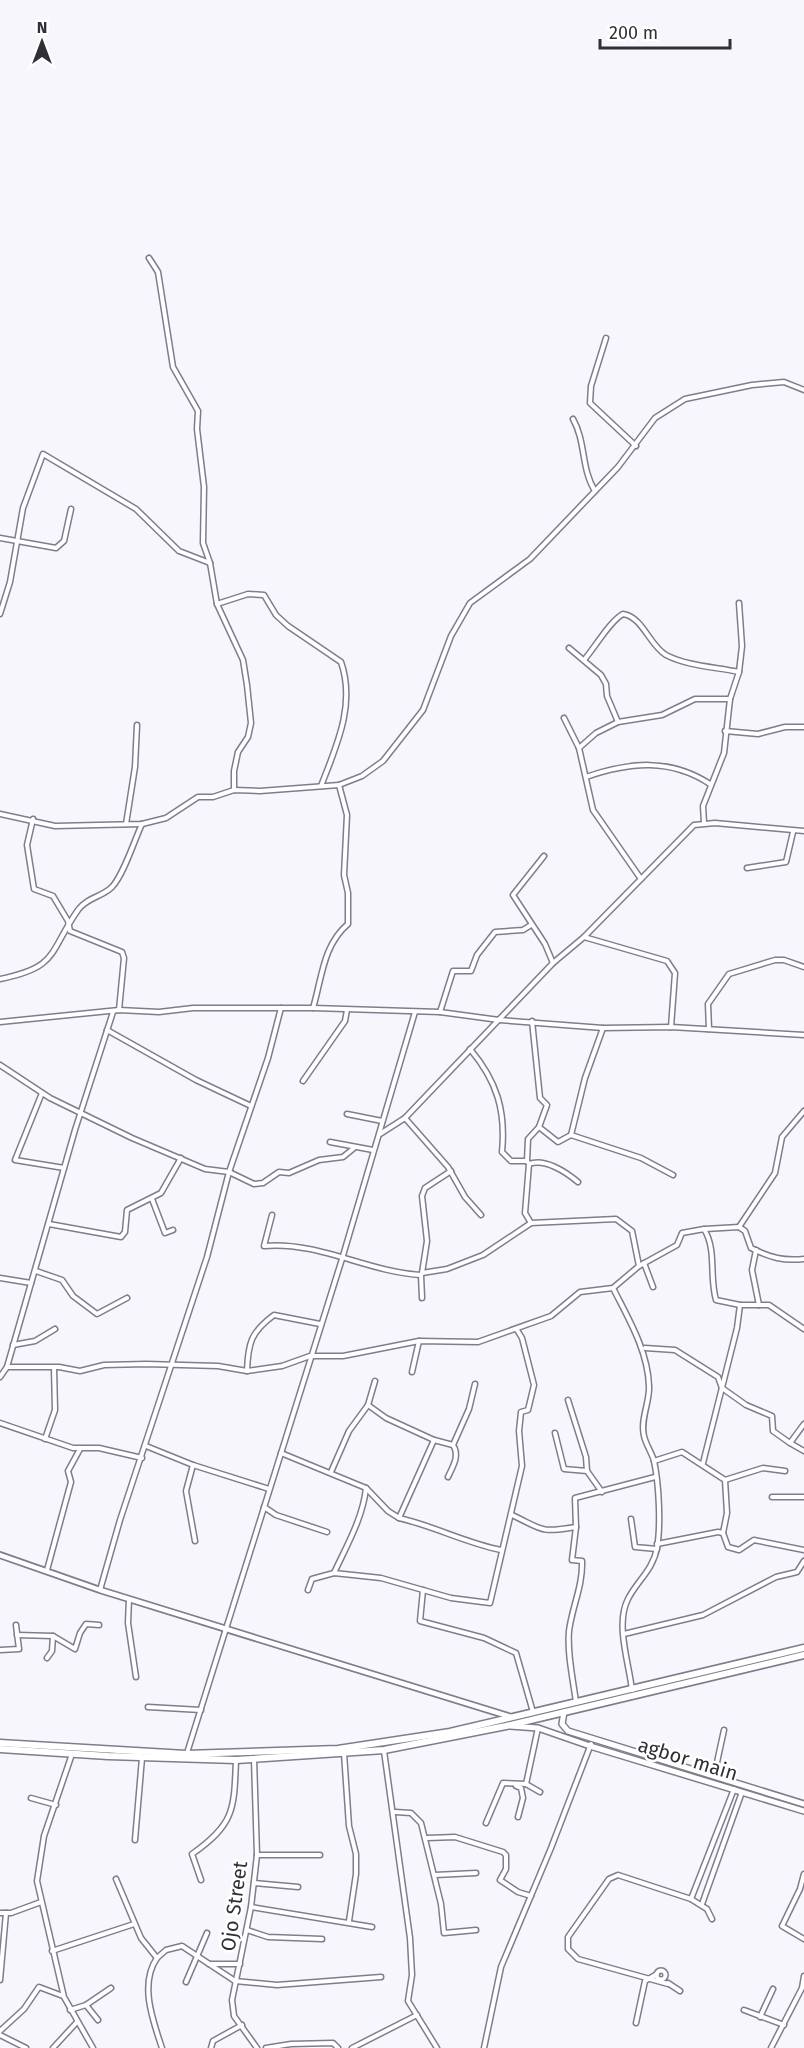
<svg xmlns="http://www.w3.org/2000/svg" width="804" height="2048" viewBox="0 0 804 2048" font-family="'Fira Sans',sans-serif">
<rect width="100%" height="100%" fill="#f7f6fd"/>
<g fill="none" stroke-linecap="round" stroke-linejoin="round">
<defs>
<g id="minor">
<polyline points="149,258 158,272 173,367 198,411 197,429 204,487 203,543 210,563 217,604 243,660 247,685 251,723 248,737 238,752 234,771 234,790"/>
<polyline points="606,338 591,386 590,403 636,446"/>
<path d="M573 419C586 442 581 469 595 491"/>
<polyline points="0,538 56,548 64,541 71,509"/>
<path d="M217 604 248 594 264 595 276 615 288 626 341 662C356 705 336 747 321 786"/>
<polyline points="0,614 10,582 23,508 43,454 136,509 179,551 210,563"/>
<polyline points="569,648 601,675 606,684 607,696 618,722"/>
<path d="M584 660C596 646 610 621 623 614 643 617 649 645 666 655 687 666 716 667 739 672"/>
<polyline points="564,718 579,748 593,810 641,879"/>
<polyline points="725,731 758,734 785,727 804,727"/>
<polyline points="579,748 596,733 618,722 662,715 695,699 730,699"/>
<path d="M586 777C630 762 670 758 710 784"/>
<polyline points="0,814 55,826 142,824 166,818 198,797 213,797 234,790 260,791 339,785 362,776 383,761 423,710 451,636 470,603 530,559 618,467 655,418 685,399 752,385 784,382 804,390"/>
<polyline points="33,819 27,845 34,889 53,896 68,921 70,931 122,952 124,958 119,1010"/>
<polyline points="704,823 703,806 724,753 730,699 739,672 742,646 739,603"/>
<polyline points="126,824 135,767 137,725"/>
<polyline points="544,856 513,895 545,944 553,963"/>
<polyline points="747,868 786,862 793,832"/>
<polyline points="584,937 667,961 675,973 671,1027"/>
<path d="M0 979C59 967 48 953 78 910 86 898 102 897 112 887 124 874 134 841 142 824"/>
<path d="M313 1008C322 978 323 945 348 924V893L344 875 347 815 339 785"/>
<polyline points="440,1012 453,971 471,971 477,955 495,932 523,930 531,925"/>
<polyline points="532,1021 540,1098 547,1105 539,1127"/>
<polyline points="0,1022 119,1010 159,1012 193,1008 313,1008 440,1012 499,1020 603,1028 671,1027 804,1035"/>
<polyline points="603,1028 585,1078 571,1135 641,1158 673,1175"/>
<polyline points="709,1029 708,1004 729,974 775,960 784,960 804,967"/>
<polyline points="107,1030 196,1080 251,1106"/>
<path d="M470 1049C497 1081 506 1111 502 1152L511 1161H527L529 1164 525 1213 531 1223"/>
<polyline points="0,1065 50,1098 132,1138 205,1169 229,1172 254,1184 263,1183 279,1172 289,1173 319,1160 343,1157 354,1148"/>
<polyline points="303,1081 345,1021 347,1010"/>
<polyline points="42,1093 15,1160 64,1168"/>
<polyline points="347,1114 382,1121"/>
<polyline points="405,1118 448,1167 465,1197 481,1215"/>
<polyline points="380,1134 405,1118 553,963 584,937 694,825 715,823 804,831"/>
<polyline points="330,1142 373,1150"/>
<polyline points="527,1161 528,1139 539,1127 558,1142 571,1135"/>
<path d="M529 1164C545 1158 566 1172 578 1182"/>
<polyline points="152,1199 165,1233 173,1230"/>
<polyline points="49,1224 121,1237 125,1232 127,1210 161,1193 181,1158"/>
<polyline points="739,1227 775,1173 782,1137 804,1111"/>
<path d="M705 1229 739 1227 745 1231 751 1248C771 1258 783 1261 804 1259"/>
<polyline points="756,1250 752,1270 759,1305"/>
<polyline points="644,1263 653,1287"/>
<path d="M639 1266 677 1245 682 1233 704 1229C717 1250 709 1276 716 1300L740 1305 737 1328 703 1463"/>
<polyline points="36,1271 62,1280 73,1296 97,1314 127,1298"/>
<polyline points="422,1273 427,1241 422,1196 425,1188 451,1171"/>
<polyline points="421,1275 422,1298"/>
<polyline points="0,1278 31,1283"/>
<path d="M613 1288C628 1318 648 1351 649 1386 650 1402 640 1419 644 1436 646 1445 652 1453 654 1461 659 1484 661 1525 657 1548 653 1570 637 1581 628 1599 615 1624 629 1663 632 1690"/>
<polyline points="740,1305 769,1305 804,1329"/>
<polyline points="13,1345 35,1341 55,1329"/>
<polyline points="645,1348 675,1350 718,1377 722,1388 746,1405 772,1416 773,1431 790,1443"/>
<path d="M7 1367H59L80 1371 104 1365 146 1364 218 1366 247 1371 282 1366 310 1356H343L419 1341 478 1342 551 1316 580 1292 613 1288 639 1266 632 1231 616 1219 531 1223 483 1255 447 1269 422 1273 421 1275C368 1272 318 1241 264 1246L272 1215"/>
<path d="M247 1371C248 1343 251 1332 274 1315L320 1324"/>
<polyline points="412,1372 419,1341"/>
<polyline points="0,1377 7,1367 75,1130 113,1012"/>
<polyline points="568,1400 586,1457 587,1471"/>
<polyline points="368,1405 375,1381"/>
<polyline points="0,1423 73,1448 99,1448 142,1458"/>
<polyline points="804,1424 790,1443 804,1451"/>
<polyline points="555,1433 564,1469 587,1471 602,1492"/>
<polyline points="45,1439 55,1410 54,1368"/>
<polyline points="453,1445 469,1409 475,1384"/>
<polyline points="146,1446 193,1465 269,1489"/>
<path d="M281 1453 366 1488 388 1511 399 1518 434 1440 453 1445C460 1456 453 1466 448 1477"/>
<polyline points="654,1461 682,1452 725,1480 727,1513 723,1533 718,1532 657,1544"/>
<polyline points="193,1465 186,1491 195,1541"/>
<polyline points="331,1472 349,1431 368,1405 386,1418 434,1440"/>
<polyline points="725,1480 763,1468 785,1471"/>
<polyline points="772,1497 804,1497"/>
<polyline points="264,1507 276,1515 327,1532"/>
<path d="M512 1515C544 1530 539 1533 576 1527"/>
<path d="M399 1518C434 1526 466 1543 501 1550"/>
<polyline points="631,1519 635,1547 657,1549"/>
<polyline points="723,1533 728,1547 739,1550 754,1540 804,1550"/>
<polyline points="47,1570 71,1482 68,1471 80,1449"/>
<path d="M334 1573C346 1547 363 1518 366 1488"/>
<polyline points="100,1590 120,1520 207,1257 229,1172 268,1058 281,1008"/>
<polyline points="308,1590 312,1579 334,1573 381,1578 451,1598 490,1603 522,1466 519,1431 521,1412 528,1410 534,1385 522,1338 517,1330"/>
<polyline points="423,1590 420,1621 484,1638 516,1653 533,1712"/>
<polyline points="129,1599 128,1623 136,1677"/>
<polyline points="624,1634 703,1615 776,1577 797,1572 804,1561"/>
<polyline points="17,1635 53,1636 75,1649 80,1633 86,1624 99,1625"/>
<polyline points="0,1650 19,1649 16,1625"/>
<polyline points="47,1658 52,1651 53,1636"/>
<path d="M576 1702C573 1679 567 1654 569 1631 572 1607 583 1586 582 1561L572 1560 576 1527 575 1498 655 1477"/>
<polyline points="148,1707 201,1710"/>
<polyline points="384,1751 410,1938 412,1975 408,2001 437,2048"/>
<polyline points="187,1753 342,1259 415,1012"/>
<polyline points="344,1753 349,1826 356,1854 356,1874 349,1921"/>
<polyline points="72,1754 44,1836 37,1881 64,1997 93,2048"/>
<polyline points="254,1759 257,1855 251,1907 232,2000 234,2016 257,2048"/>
<polyline points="714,1776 724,1730"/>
<polyline points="526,1784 540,1792"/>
<polyline points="516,1786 521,1788 523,1798 518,1817"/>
<polyline points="31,1798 56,1805"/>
<polyline points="395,1812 411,1813 421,1823 441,1904 444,1933 476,1930"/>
<polyline points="486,1823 503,1783 526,1784 538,1728"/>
<polyline points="427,1838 455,1837 503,1852 506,1855 506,1869 500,1880 518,1892 531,1896"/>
<polyline points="135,1840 142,1758"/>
<polyline points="257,1855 320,1855"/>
<polyline points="804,1874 800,1889 782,1926 804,1939"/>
<polyline points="435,1875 476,1873"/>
<path d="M116 1879 141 1938 157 1958C139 1984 153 2021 162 2048"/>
<path d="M201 1880 192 1854C235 1824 234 1809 236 1760"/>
<polyline points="254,1883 298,1887"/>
<polyline points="691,1899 734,1789"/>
<polyline points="702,1904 742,1792"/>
<polyline points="251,1907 372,1927"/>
<polyline points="0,1913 11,1913 41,1902"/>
<polyline points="247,1930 268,1937 322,1939"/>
<polyline points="52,1951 134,1924"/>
<polyline points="157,1958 166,1950 182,1946 235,1981 277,1985 381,1977"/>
<polyline points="209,1964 240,1964"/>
<circle cx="661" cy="1975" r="4.5"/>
<polyline points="0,1980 6,1913"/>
<polyline points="186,1982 207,1933"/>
<polyline points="668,1983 680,1991"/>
<polyline points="668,1984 578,1959 568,1949 568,1937 609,1879 618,1875 691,1899 707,1909 712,1919"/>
<polyline points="86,2005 98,2020"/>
<polyline points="70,2010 86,2005 111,1988"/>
<polyline points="744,2010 784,2025"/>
<polyline points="760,2017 773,1989"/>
<polyline points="636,2023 645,1981 657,1974"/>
<polyline points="0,2031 24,2009 39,1987 63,1996"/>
<polyline points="0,2035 26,2048"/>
<polyline points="53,2048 77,2022"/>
<polyline points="211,2048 213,2041 242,2025"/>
<polyline points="266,2048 291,2044 333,2043 338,2048"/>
<polyline points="352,2048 417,2015"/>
<polyline points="484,2048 501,1967 551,1848 591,1744"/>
<polyline points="771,2048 802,1988 804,1976"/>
</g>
<polyline id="tertiary" points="0,1555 100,1590 511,1717"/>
<g id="secondary">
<polyline points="564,1712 562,1724 568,1731 804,1804"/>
<polyline points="510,1726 538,1728 590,1746 804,1811"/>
</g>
<g id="trunk">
<polyline points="0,1743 186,1754 338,1749 450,1732 804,1648"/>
<polyline points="0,1749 108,1756 236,1760 384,1750 506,1726 804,1655"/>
</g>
</defs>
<use href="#minor" stroke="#807c8d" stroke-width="7"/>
<use href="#tertiary" stroke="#807c8d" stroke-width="8"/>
<use href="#secondary" stroke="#807c8d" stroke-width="8"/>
<use href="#trunk" stroke="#807c8d" stroke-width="9"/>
<use href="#minor" stroke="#fff" stroke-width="4"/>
<use href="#tertiary" stroke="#fff" stroke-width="4.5"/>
<use href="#secondary" stroke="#fff" stroke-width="5"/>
<use href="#trunk" stroke="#fff" stroke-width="6"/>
</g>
<g text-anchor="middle" stroke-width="5" stroke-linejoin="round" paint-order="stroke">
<g font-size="20" fill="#302f36" stroke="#fff">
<text transform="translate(688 1759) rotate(17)" y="7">agbor main</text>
<text transform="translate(234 1906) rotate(-82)" y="7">Ojo Street</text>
</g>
</g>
<g transform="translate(42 42)" stroke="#ffffff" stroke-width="4.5" paint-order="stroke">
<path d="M0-4.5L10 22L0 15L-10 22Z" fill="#302f36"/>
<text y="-9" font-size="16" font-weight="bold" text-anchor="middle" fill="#302f36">N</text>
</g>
<path d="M600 39v9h130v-9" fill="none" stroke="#302f36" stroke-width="3"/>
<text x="609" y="39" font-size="18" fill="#302f36" stroke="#ffffff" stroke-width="4.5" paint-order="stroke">200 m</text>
</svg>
